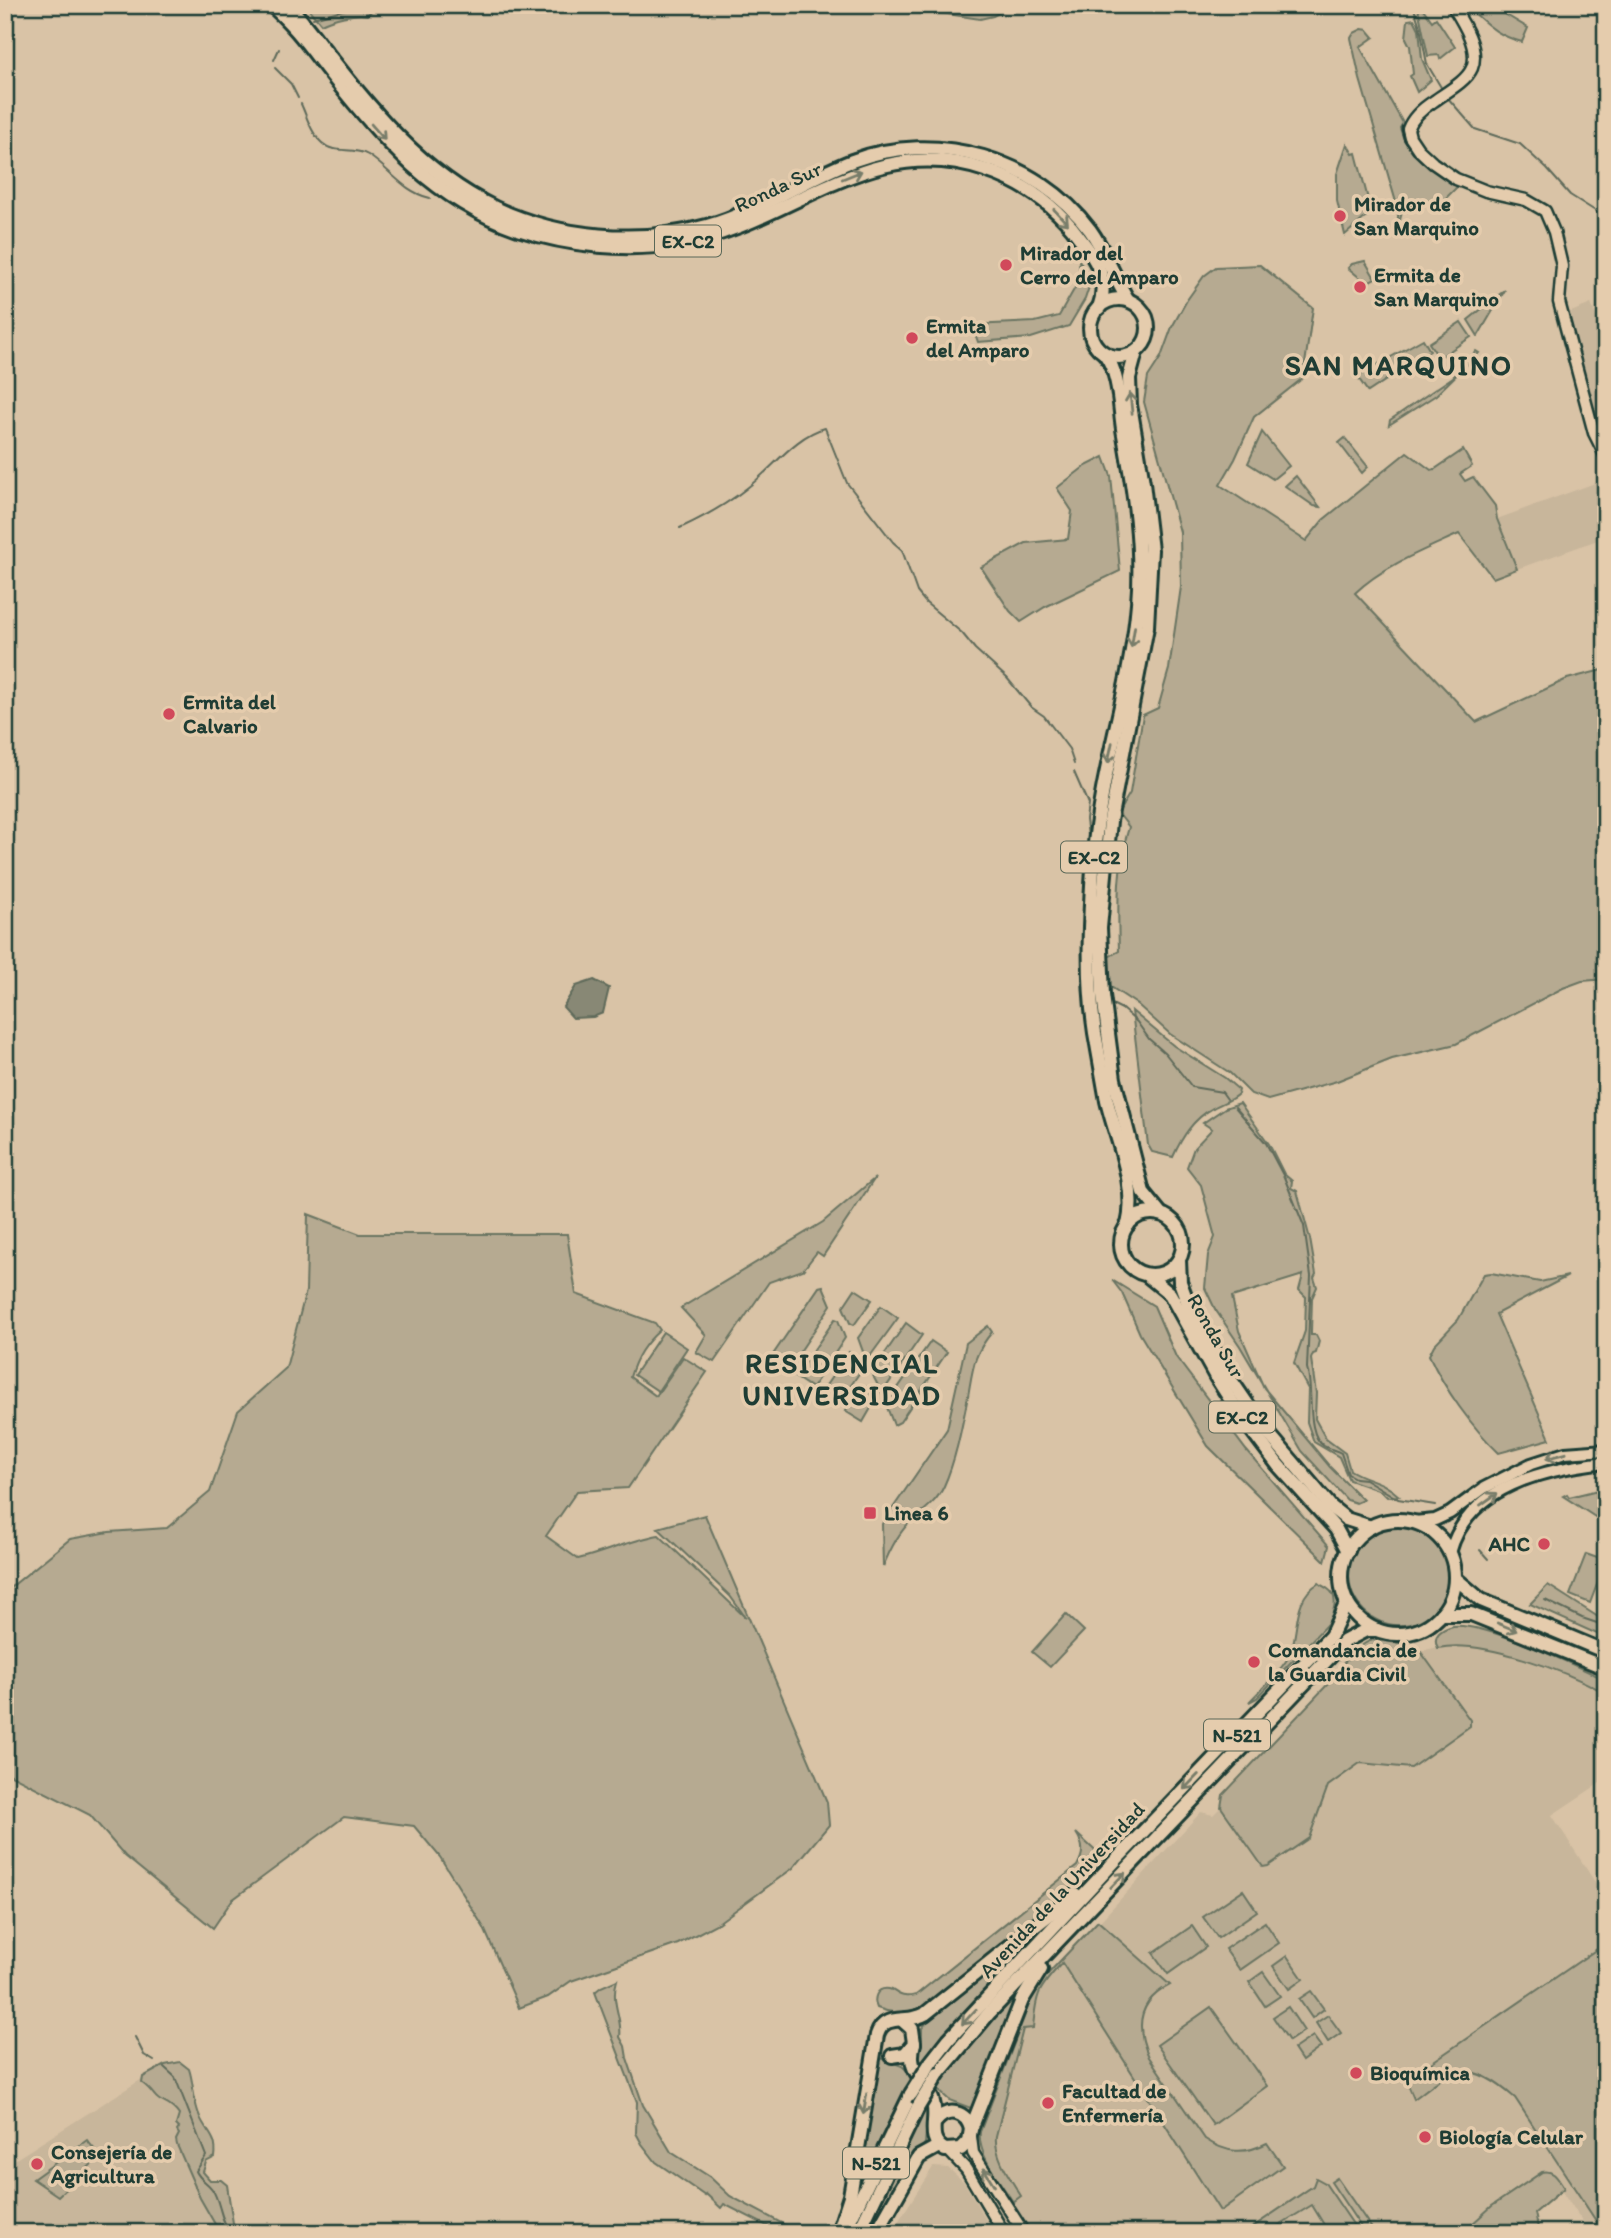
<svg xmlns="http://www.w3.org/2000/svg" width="1611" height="2238" viewBox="0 0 1611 2238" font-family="Itim,sans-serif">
<rect width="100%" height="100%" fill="#d9c3a6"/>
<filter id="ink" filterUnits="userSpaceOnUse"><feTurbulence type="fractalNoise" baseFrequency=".0143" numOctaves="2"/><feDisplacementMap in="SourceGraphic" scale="14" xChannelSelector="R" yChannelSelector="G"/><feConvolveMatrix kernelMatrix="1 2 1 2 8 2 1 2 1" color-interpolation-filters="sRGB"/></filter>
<g filter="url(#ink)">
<g fill="#c8b69b">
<polygon points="1591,304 1606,340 1606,446 1566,314"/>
<polygon points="1606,479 1606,537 1517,569 1497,519"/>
<polygon points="1448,1645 1493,1649 1584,1681 1606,1693 1606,1779 1552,1815 1600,1890 1600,1909 1606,1918 1606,1943 1485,2026 1606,2233 1591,2233 1561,2191 1535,2213 1539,2233 891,2233 933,2167 948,2168 964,2182 986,2220 1021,2196 999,2156 995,2144 996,2136 1023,2029 1033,2027 1036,1996 1044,1982 1201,1812 1213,1815 1221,1807 1223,1795 1397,1656"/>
<polygon points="142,2079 142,2083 152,2090 153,2094 171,2105 179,2115 176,2125 179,2128 180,2152 200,2198 220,2233 5,2233 5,2166"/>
</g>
<g fill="#b6aa91" stroke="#6a7462" stroke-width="2">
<path d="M305 5H388L384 10 376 7 367 15C354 13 333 18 321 24Z"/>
<polygon points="936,5 1013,5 993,16 980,19 934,12"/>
<path d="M1465 5H1496L1503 13 1528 28 1522 42C1495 35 1486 23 1465 5Z"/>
<polygon points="1421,6 1432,21 1436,18 1455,47 1440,59 1439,55 1428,56 1418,8"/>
<polygon points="1414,19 1419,29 1422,59 1431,80 1417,92 1410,76 1413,74 1410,46 1406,38 1408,20"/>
<path d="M1362 29 1368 30 1374 37 1360 47 1403 123 1400 128C1407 157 1434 172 1458 186L1444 200 1435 199 1416 207 1411 205 1403 208 1400 220 1398 219V209L1360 79 1351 38 1354 33Z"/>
<polygon points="1347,144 1353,154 1356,153 1369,203 1374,210 1345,235 1337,201 1337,174"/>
<polygon points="1079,260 1087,274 1089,287 1085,299 1069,326 1031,338 978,342 972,325 1035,322 1059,316 1080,279"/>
<polygon points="1365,261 1375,278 1366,283 1348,268 1352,264"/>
<path d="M1260 265 1313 308 1303 378 1254 417 1235 459 1220 485 1306 541 1323 520 1407 452 1431 470 1435 469 1463 450 1472 466 1460 474 1465 481 1473 477 1495 506 1497 519 1517 569 1493 578 1459 534C1424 550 1383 566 1355 593L1476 722 1567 679 1606 669V979L1582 981 1563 988 1456 1044 1392 1059 1337 1081 1268 1100 1251 1094 1230 1073 1170 1034 1138 1005 1111 987 1106 975 1105 959 1119 951C1118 909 1116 868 1129 827L1118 813 1130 793 1143 715 1158 708 1169 669 1181 587 1180 532 1144 402 1148 377 1161 357 1172 327 1187 300 1204 276 1216 267Z"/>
<polygon points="1505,290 1478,336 1468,320"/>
<polygon points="1461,322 1471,337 1439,358 1429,343"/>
<polygon points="1423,339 1430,351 1368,392 1357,376"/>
<polygon points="1476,351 1479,353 1436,395 1389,425 1390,420 1453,377"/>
<polygon points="1262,432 1289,466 1273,479 1248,463"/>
<polygon points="1345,438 1368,467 1362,473 1339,443"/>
<polygon points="1104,457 1111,476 1120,571 1045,607 1021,622 1010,611 981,567 1026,543 1068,539 1072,511 1057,488 1084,467"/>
<polygon points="1296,476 1320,507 1314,506 1285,486"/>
<path d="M1132 1011 1174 1046 1225 1078 1239 1090 1238 1094C1231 1101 1221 1103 1213 1108 1193 1119 1182 1137 1173 1157L1152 1152 1148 1145Z"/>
<path d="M1240 1103 1269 1144 1284 1174 1292 1181 1291 1188 1297 1191 1310 1239 1316 1274 1314 1278 1317 1287 1312 1298 1311 1331V1335H1316L1319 1341 1316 1353 1313 1354 1311 1359 1316 1393 1315 1419 1326 1439 1345 1453 1350 1470C1368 1481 1381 1479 1399 1496L1387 1497 1381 1491 1349 1480 1339 1457 1314 1442 1307 1422 1308 1389 1294 1363 1305 1331 1306 1297 1299 1290 1303 1275 1232 1297 1239 1331 1264 1388 1330 1467 1363 1500 1356 1503 1347 1500 1302 1451 1240 1346 1215 1309 1205 1288 1208 1255 1215 1237 1201 1185 1187 1167 1194 1148 1212 1129 1203 1123 1225 1108Z"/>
<polygon points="875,1178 823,1256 817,1252 803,1270 769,1282 714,1362 696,1352 706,1335 681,1308 823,1222"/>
<path d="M308 1214 360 1234H567L576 1294 655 1323 660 1330C644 1344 636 1357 630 1377L656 1396 683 1357 707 1372 628 1488 577 1491 546 1536 578 1559C606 1552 631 1540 659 1535L746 1618 730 1596 658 1528 705 1515 827 1802 829 1825 793 1868 718 1923 678 1944 571 1981 548 1997 519 2008 484 1928 440 1857 414 1826 344 1817 232 1900 213 1928 125 1856 90 1815 5 1772V1592L70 1539 109 1532 167 1528 210 1492 238 1411 286 1368 306 1291Z"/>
<path d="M1491 1273 1540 1282 1568 1276 1496 1314 1550 1439 1499 1453C1471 1426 1445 1390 1429 1355L1434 1345 1458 1320 1484 1274Z"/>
<polygon points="1112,1280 1154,1306 1176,1357 1246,1450 1329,1546 1325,1561 1208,1446 1140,1334 1122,1293"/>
<polygon points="823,1286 831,1305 787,1371 770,1359 819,1287"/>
<polygon points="855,1289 872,1300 854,1325 850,1323 843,1307"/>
<polygon points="881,1306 898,1318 868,1359 865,1357 858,1338"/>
<polygon points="835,1319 838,1320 845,1338 812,1388 795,1377"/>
<polygon points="906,1323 922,1335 882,1393 873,1376 873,1371"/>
<path d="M988 1326 992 1332C973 1355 973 1368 968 1396 962 1426 956 1459 944 1486 937 1502 923 1511 911 1521 898 1533 889 1552 883 1567L882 1524 947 1429 966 1343Z"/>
<polygon points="663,1332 687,1348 658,1391 634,1375"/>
<polygon points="931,1341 947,1352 900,1422 894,1425 886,1405"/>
<polygon points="849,1352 853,1355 860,1372 837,1406 820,1394"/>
<polygon points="863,1386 867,1387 874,1403 863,1422 845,1411"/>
<polygon points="1606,1488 1606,1524 1563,1496 1567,1494 1569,1497"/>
<circle cx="1399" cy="1575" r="50"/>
<polygon points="1586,1554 1606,1561 1590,1603 1570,1595"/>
<path d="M1319 1583C1322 1586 1325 1587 1328 1589 1340 1597 1333 1614 1328 1623L1257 1698 1249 1702C1261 1689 1276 1676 1286 1661 1302 1637 1289 1600 1319 1583Z"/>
<polygon points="1548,1585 1606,1622 1606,1638 1530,1604"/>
<polygon points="1066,1614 1084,1631 1050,1667 1032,1652"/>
<polygon points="1498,1614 1606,1657 1606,1663 1497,1617"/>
<path d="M1453 1626C1487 1623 1572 1664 1606 1680V1693C1567 1672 1482 1638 1438 1648 1431 1635 1442 1629 1453 1626Z"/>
<path d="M1374 1640C1386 1642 1411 1643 1418 1648L1470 1720V1726L1411 1768 1360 1763 1328 1786 1309 1838 1268 1866 1263 1867 1221 1807 1223 1795 1328 1684 1330 1679C1341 1667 1358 1642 1374 1640Z"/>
<path d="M1076 1833 1103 1858 1080 1881 918 2011C905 2015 887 2012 877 2008 873 1999 876 1987 889 1989 895 1990 898 1996 905 1996 909 1997 911 1996 916 1995L1077 1866C1084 1854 1084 1845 1076 1833Z"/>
<polygon points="1243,1890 1257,1911 1218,1938 1203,1917"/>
<polygon points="1058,1914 959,2019 922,2065 917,2056 922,2039 922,2028 931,2017"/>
<path d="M1098 1921 1170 1985C1138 2001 1135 2027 1149 2057L1205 2139C1226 2153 1244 2155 1267 2143L1283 2166 1220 2211 1062 1963C1038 1989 1036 1993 1033 2028L1023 2029 996 2136C994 2157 1011 2179 1021 2196L1013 2202C1001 2183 977 2155 980 2132L1033 1994 1043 1979Z"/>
<polygon points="1265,1922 1279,1943 1240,1970 1225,1949"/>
<polygon points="1192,1926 1206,1947 1168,1974 1153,1953"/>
<path d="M1606 1943V2233H1604L1515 2098C1499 2084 1473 2064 1451 2074 1438 2079 1425 2091 1414 2099L1406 2080Z"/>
<polygon points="1287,1956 1303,1979 1289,1989 1273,1966"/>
<polygon points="1263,1972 1280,1996 1265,2006 1249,1982"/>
<path d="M617 1980C610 2003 623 2019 620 2037L625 2046 627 2058 643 2105 671 2152 710 2177 730 2196 800 2233H781L724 2204 721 2208 706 2194 705 2196 656 2162 642 2144 636 2133 637 2102 595 1992 601 1987Z"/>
<path d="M1022 1990 976 2110 949 2100 937 2089C960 2053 990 2019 1022 1990Z"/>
<polygon points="1311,1991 1324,2009 1312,2018 1299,1999"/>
<polygon points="1211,2007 1267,2086 1213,2125 1157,2045"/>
<polygon points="1288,2007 1304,2031 1289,2041 1273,2017"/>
<polygon points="1328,2015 1341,2033 1328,2042 1316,2023"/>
<polygon points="1313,2036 1321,2047 1302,2061 1294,2049"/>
<polygon points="881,2058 902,2066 914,2077 904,2092 856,2190 877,2059"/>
<path d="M180 2062 189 2069C194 2084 193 2102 200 2117 206 2132 218 2137 215 2157L206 2162 203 2172 210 2180H221L227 2185 233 2223 243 2233H220L200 2198 177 2145 176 2140 179 2134 177 2131 179 2128 176 2125 179 2115C169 2101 161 2104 155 2096 151 2091 148 2087 142 2083L143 2077 165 2065Z"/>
<polygon points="929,2103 925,2143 872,2233 866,2233 907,2143"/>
<polygon points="87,2140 95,2150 93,2163 58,2196 33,2179"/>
<path d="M1542 2172C1554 2169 1558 2179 1564 2188L1535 2213 1539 2233H1462L1492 2206Z"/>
<polygon points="1316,2178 1325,2183 1359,2233 1329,2233 1312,2205 1266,2233 1244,2233 1313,2186"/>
<polygon points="1337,2178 1375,2233 1365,2233 1331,2182"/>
</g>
<polygon fill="#888874" stroke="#5e6a5a" stroke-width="2" points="594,980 609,988 603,1013 593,1017 573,1018 563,1007 576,986"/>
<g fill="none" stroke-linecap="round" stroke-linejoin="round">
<g stroke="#5e6a5a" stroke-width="2">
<polyline points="642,5 655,8 672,5"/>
<polyline points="1413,5 1420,27 1427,64 1442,89"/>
<polyline points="313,18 361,5"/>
<polyline points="274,60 279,49"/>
<polyline points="275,68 291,84 298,98"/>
<polyline points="1447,97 1475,129 1520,144 1547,169 1570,195 1600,214 1606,223"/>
<path d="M301 104C307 117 311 133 322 143 335 155 353 146 368 155 389 168 403 192 430 198"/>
<path d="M680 528C704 517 726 505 747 488 771 470 796 435 825 428L847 483 893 542 902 550 917 592 926 603 962 633 975 649 1007 678 1031 707 1044 716 1069 749 1074 764"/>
<polyline points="1074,772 1088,804 1086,820 1089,844"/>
<polyline points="1085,979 1082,971 1085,905"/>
<polyline points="1110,1003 1122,1009 1137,1022 1149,1039 1165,1053 1192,1087 1222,1092 1227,1099"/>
<path d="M1235 1107 1266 1143 1284 1177 1304 1226 1311 1276 1307 1368C1314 1389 1305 1434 1324 1446 1329 1449 1336 1450 1341 1453L1348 1474 1355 1478 1365 1479 1398 1499 1435 1505"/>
<polyline points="1480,1550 1488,1559"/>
<polyline points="1545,1600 1582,1618 1606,1626"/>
<polyline points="135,2037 144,2055 154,2061"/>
<path d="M164 2067 175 2077 206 2156 196 2171C200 2180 207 2182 212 2189 221 2202 219 2219 231 2233"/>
</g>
<defs>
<g id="secondary">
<path d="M1452 5C1462 21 1480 48 1472 68 1466 82 1446 92 1434 101 1423 108 1413 116 1408 129L1410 137 1418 149 1433 163 1456 179 1486 191 1526 200 1545 211 1554 232 1562 266 1559 302 1594 433 1606 457"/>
<polyline points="971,2137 973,2153 1024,2233"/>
<polyline points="949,2151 966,2169 1004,2233"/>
</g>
<g id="primary">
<polyline points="1414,1522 1435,1520 1450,1513 1484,1488 1531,1464 1565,1453 1606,1450"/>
<path d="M1450 1553C1468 1485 1545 1469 1606 1462"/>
</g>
<g id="highway">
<path d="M271 5C294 24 312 50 330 73 383 140 434 200 518 229 570 246 627 252 680 243 790 225 868 130 985 170 1019 181 1049 201 1072 228 1092 253 1111 276 1099 308"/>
<path d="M289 5C350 80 405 165 495 208 559 238 639 245 707 226 759 211 803 180 852 161 936 129 1037 159 1090 230 1106 252 1114 278 1128 300"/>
<circle cx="1119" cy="328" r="29"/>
<polyline points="1136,352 1129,378 1130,405 1143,483 1151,550 1147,627 1110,821 1100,928 1103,995 1114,1079 1143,1192 1161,1214"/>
<path d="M1105 354C1121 376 1119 408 1124 435 1134 491 1143 547 1138 603 1131 688 1101 769 1094 854 1090 913 1086 974 1095 1033 1099 1056 1103 1079 1107 1101 1116 1139 1138 1186 1128 1225"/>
<circle cx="1152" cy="1244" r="31"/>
<polyline points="1179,1260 1180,1282 1190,1309 1229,1377 1263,1427 1331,1507 1346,1519 1371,1527"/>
<polyline points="1148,1276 1170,1294 1216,1377 1241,1416 1278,1465 1336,1529 1348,1551"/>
<circle cx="1398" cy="1577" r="57"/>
<polyline points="1455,1578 1481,1600 1606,1652"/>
<polyline points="1441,1614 1471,1614 1606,1668"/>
<path d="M914 2043C906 2071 923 2077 932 2099 940 2118 924 2138 945 2150L961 2149 969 2141 971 2129 1022 2000 1041 1969"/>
<polyline points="892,2056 905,2054 914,2043 912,2029 902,2020"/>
<polyline points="931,2062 949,2039 1116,1860 1331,1636 1347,1602"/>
<polyline points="938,2074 990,2012 1345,1641 1366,1630 1377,1630"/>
<path d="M936 2121C948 2107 966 2111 971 2129"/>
<polyline points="850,2220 911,2094"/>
<path d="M838 2233 850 2196 877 2035C885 2011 907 2025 925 2014L1075 1894"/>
<polyline points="858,2233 918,2107"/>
<polyline points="876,2233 919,2157 939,2146"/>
</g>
</defs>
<use href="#secondary" stroke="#1f3d34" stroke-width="15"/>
<use href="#primary" stroke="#1f3d34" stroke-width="16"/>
<use href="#highway" stroke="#1f3d34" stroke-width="18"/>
<use href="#secondary" stroke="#e5ccad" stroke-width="10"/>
<use href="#primary" stroke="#e5ccad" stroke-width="10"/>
<use href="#highway" stroke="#e5ccad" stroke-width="12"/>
<defs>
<g id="highway-bridge">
<polyline points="911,2094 931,2062"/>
<polyline points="918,2107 938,2074"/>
</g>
</defs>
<use href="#highway-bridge" stroke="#1f3d34" stroke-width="18" stroke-linecap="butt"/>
<use href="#highway-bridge" stroke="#e5ccad" stroke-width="12"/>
</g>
<defs><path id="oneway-shaft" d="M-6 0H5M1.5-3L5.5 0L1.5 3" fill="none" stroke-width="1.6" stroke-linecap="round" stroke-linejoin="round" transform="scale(1.75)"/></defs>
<g stroke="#787d6a">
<use href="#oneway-shaft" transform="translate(378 132) rotate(49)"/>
<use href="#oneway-shaft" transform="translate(852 175) rotate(-22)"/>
<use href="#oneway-shaft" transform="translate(1061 217) rotate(47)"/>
<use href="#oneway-shaft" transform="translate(1131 403) rotate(-96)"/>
<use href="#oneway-shaft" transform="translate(1133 637) rotate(99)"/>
<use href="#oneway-shaft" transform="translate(1110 753) rotate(102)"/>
<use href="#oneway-shaft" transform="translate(1556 1456) rotate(165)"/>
<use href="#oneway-shaft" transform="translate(1489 1499) rotate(-35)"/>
<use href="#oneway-shaft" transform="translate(1507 1627) rotate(22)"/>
<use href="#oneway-shaft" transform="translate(1191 1782) rotate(134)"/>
<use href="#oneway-shaft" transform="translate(1118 1880) rotate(-46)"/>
<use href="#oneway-shaft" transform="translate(969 2017) rotate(133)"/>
<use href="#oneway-shaft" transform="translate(865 2104) rotate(99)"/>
<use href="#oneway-shaft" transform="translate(989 2177) rotate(-122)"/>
</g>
</g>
<g fill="#d1495b" stroke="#e5ccad" stroke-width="2.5">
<circle cx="1340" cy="216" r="7"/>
<circle cx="1006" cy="265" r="7"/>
<circle cx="1360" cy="287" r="7"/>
<circle cx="912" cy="338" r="7"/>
<circle cx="169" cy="714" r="7"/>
<rect x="863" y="1506" width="14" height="14" rx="3.5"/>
<circle cx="1544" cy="1544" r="7"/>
<circle cx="1254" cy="1662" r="7"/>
<circle cx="1356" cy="2073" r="7"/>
<circle cx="1048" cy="2103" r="7"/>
<circle cx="1425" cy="2137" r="7"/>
<circle cx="37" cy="2164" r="7"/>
</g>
<g text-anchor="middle" stroke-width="7" stroke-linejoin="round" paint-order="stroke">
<g fill="#e5ccad" stroke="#5a6858" stroke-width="2">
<rect x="655" y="225.5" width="66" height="31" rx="5"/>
<rect x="1061" y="841.5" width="66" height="31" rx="5"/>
<rect x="1209" y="1401.5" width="66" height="31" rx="5"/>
<rect x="1204" y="1719.5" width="66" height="31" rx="5"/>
<rect x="843" y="2147.5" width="66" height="31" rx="5"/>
</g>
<g font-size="19" font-weight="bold" fill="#1f3d34">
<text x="688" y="248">EX-C2</text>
<text x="1094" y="864">EX-C2</text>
<text x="1242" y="1424">EX-C2</text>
<text x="1237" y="1742">N-521</text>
<text x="876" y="2170">N-521</text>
</g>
<g font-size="21" fill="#1f3d34" stroke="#e5ccad">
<text transform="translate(778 187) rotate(-25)" y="7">Ronda Sur</text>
<text transform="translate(1216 1336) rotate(60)" y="7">Ronda Sur</text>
<text transform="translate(1062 1890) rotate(-47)" y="7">Avenida de la Universidad</text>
</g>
<g font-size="21" font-weight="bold" fill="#1f3d34" stroke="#e5ccad" text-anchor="start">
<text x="1354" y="211">Mirador de<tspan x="1354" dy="24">San Marquino</tspan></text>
<text x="1020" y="260">Mirador del<tspan x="1020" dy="24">Cerro del Amparo</tspan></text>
<text x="1374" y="282">Ermita de<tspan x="1374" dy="24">San Marquino</tspan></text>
<text x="926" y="333">Ermita<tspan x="926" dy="24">del Amparo</tspan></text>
<text x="183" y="709">Ermita del<tspan x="183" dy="24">Calvario</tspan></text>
<text x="884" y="1520">Linea 6</text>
<text x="1530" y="1551" text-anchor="end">AHC</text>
<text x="1268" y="1657">Comandancia de<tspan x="1268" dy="24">la Guardia Civil</tspan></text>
<text x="1370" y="2080">Bioquímica</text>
<text x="1062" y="2098">Facultad de<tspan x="1062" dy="24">Enfermería</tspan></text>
<text x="1439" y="2144">Biología Celular</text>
<text x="51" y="2159">Consejería de<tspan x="51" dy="24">Agricultura</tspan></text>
</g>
<g font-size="28" font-weight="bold" letter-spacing="2" fill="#1f3d34" stroke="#e5ccad">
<text x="1399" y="375">SAN MARQUINO</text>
<text x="842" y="1373">RESIDENCIAL<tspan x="842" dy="32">UNIVERSIDAD</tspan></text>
</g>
</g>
<rect width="1611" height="2238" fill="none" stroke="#e5ccad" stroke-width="28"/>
<rect x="14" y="14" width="1583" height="2210" fill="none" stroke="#1f3d34" stroke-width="2.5" filter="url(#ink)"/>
</svg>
